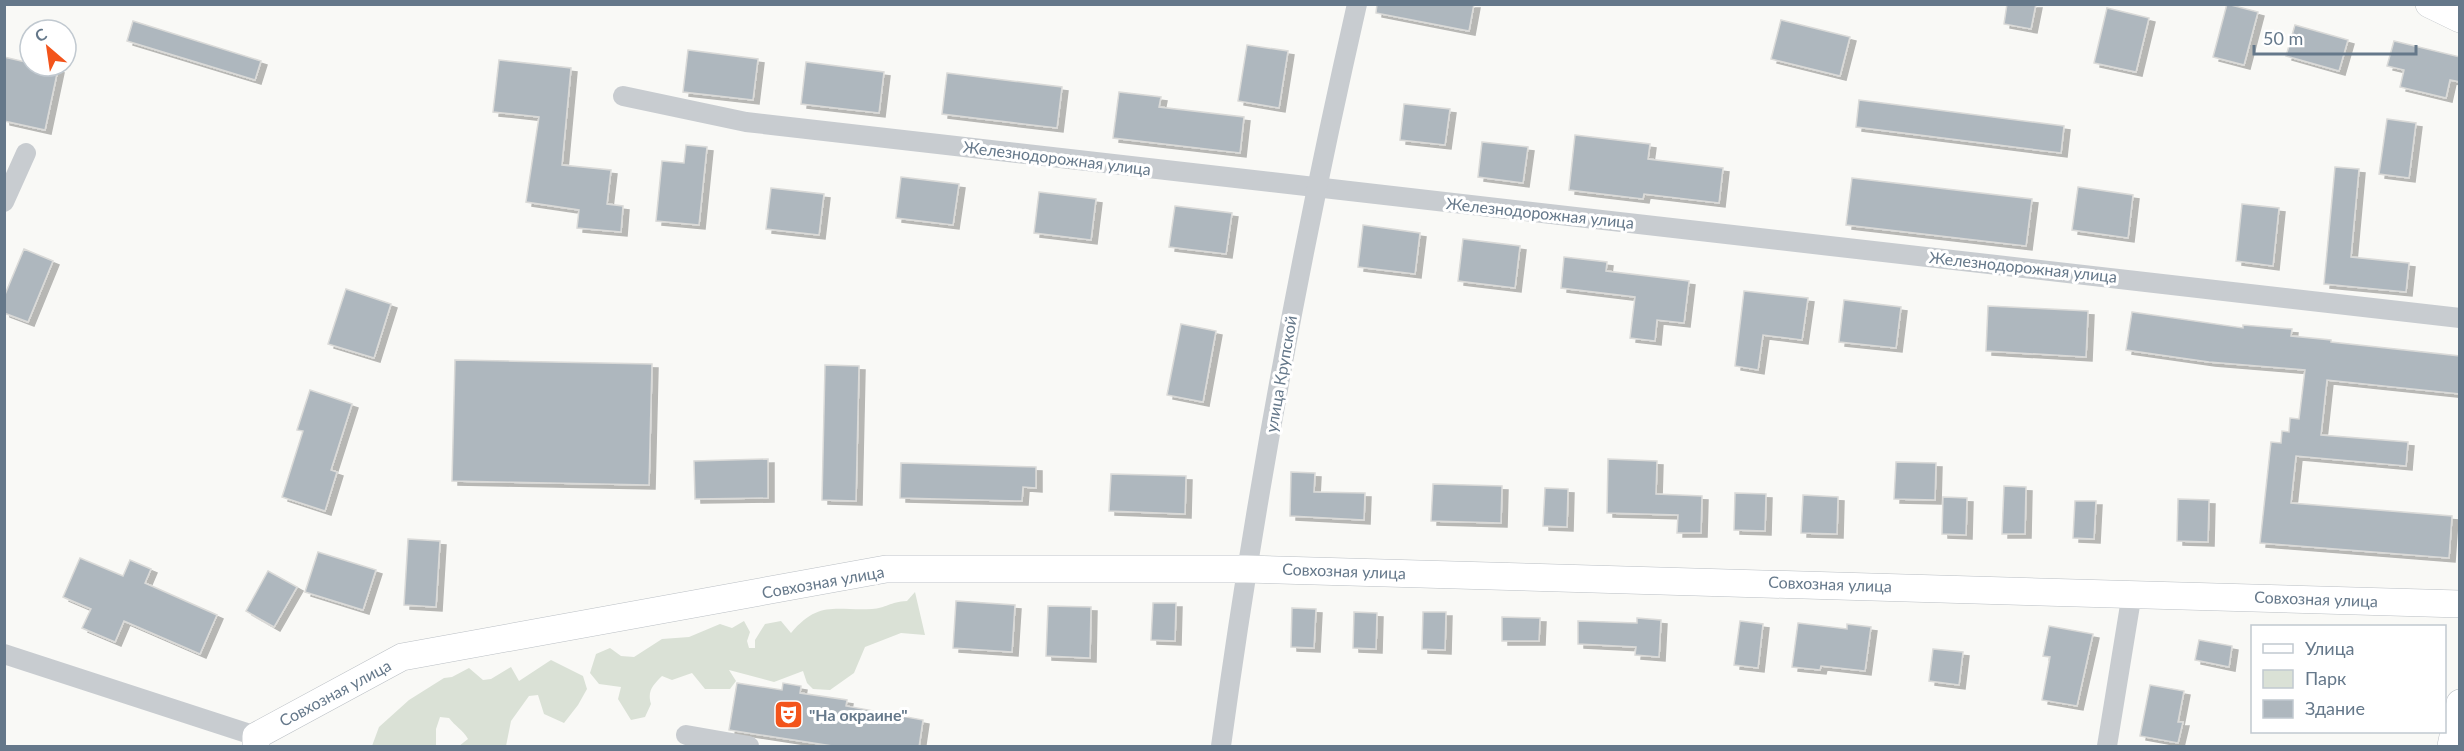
<svg xmlns="http://www.w3.org/2000/svg" width="2464" height="751" viewBox="0 0 2464 751" font-family="Lato,sans-serif">
<defs>
<filter id="shadow"><feDropShadow dx="6" dy="4" stdDeviation="0" flood-color="#0004"/></filter>
</defs>
<rect width="100%" height="100%" fill="#f9f9f6"/>
<g fill="#dae1d6">
<path d="M915 592 925 635 901 633 865 647 854 673 830 690 813 689 807 683 803 671 774 682 729 670 736 681 730 689H705L692 673 672 680 662 676C653 685 647 691 651 704L645 717 631 720 618 699 621 687 599 684 590 673 596 654 610 648 621 656 634 657 662 639 689 637 720 624 732 628 744 621 750 632 747 641 749 648H755V640L765 624 781 621 791 633C819 600 835 611 872 609 886 608 890 602 907 601Z"/>
<path d="M551 660 583 676 587 689 578 705 564 723 544 714 538 695 529 696 511 721 506 746H459L468 739C463 730 455 726 449 718L440 717 436 729V746H372L379 727 409 700 444 678 452 677 469 668 483 680 491 679 511 667 519 681Z"/>
</g>
<g fill="#aeb7be" stroke="#dadad8" stroke-width="1.5" filter="url(#shadow)">
<polygon points="1377,4 1474,4 1469,31 1376,13"/>
<polygon points="2007,4 2036,4 2031,29 2004,24"/>
<polygon points="2227,4 2258,12 2244,65 2213,57"/>
<polygon points="2107,8 2149,18 2136,72 2094,63"/>
<polygon points="1781,20 1850,37 1840,76 1771,59"/>
<polygon points="133,21 261,61 255,80 127,41"/>
<polygon points="2295,25 2348,40 2339,71 2286,56"/>
<polygon points="2394,41 2460,57 2460,82 2450,80 2446,98 2400,87 2404,70 2387,66"/>
<polygon points="1247,45 1288,51 1279,108 1238,101"/>
<polygon points="688,50 758,59 753,100 683,92"/>
<polygon points="4,57 30,63 30,66 58,69 45,130 4,121"/>
<polygon points="499,60 571,68 562,165 611,170 607,204 623,206 621,232 577,228 579,210 526,202 539,117 493,112"/>
<polygon points="806,62 884,72 879,113 801,104"/>
<polygon points="947,73 1062,87 1057,128 942,114"/>
<polygon points="1119,92 1161,97 1159,107 1244,117 1240,153 1113,138"/>
<polygon points="1859,100 2064,126 2061,153 1856,127"/>
<polygon points="1404,104 1450,109 1445,145 1400,140"/>
<polygon points="2387,119 2416,123 2409,178 2379,174"/>
<polygon points="1575,135 1650,144 1648,159 1723,168 1719,203 1644,194 1643,199 1569,190"/>
<polygon points="1482,142 1528,147 1523,183 1478,177"/>
<polygon points="686,145 707,147 699,225 656,221 662,161 684,163"/>
<polygon points="2335,167 2359,169 2351,257 2409,263 2406,292 2324,284"/>
<polygon points="901,177 959,184 953,225 896,218"/>
<polygon points="1852,178 2032,199 2026,246 1846,225"/>
<polygon points="2078,187 2133,195 2128,238 2072,230"/>
<polygon points="771,188 824,194 819,235 766,229"/>
<polygon points="1039,192 1096,199 1091,240 1034,233"/>
<polygon points="2242,204 2279,208 2273,266 2236,261"/>
<polygon points="1175,206 1232,213 1226,254 1169,247"/>
<polygon points="1363,225 1420,233 1415,274 1358,267"/>
<polygon points="1463,239 1520,246 1515,288 1458,281"/>
<polygon points="24,249 53,261 28,322 4,313 4,297"/>
<polygon points="1564,257 1607,262 1606,271 1689,281 1684,323 1657,320 1655,341 1630,338 1635,297 1561,288"/>
<polygon points="346,289 391,304 374,358 328,344"/>
<polygon points="1744,291 1808,298 1802,340 1763,335 1758,370 1735,366"/>
<polygon points="1844,300 1901,307 1896,348 1839,342"/>
<polygon points="1988,306 2088,311 2086,357 1986,351"/>
<polygon points="2132,312 2243,328 2243,325 2292,329 2291,336 2331,340 2331,342 2460,356 2460,394 2327,380 2321,435 2408,442 2406,466 2296,456 2291,503 2452,516 2449,558 2260,543 2271,442 2281,443 2282,431 2289,432 2290,418 2299,419 2305,370 2209,362 2126,350"/>
<polygon points="1181,324 1216,331 1203,402 1167,395"/>
<polygon points="455,360 652,364 649,485 452,481"/>
<polygon points="825,365 859,366 856,501 822,500"/>
<polygon points="310,390 352,404 331,470 337,472 325,511 282,497 303,431 297,430"/>
<polygon points="768,459 768,498 695,499 694,461"/>
<polygon points="1608,459 1657,461 1656,494 1702,496 1701,533 1677,533 1678,515 1607,513"/>
<polygon points="1896,462 1936,463 1935,500 1894,499"/>
<polygon points="901,463 1036,467 1036,488 1023,487 1022,501 900,498"/>
<polygon points="1291,472 1315,473 1314,492 1365,493 1364,520 1290,516"/>
<polygon points="1111,474 1186,476 1185,514 1109,511"/>
<polygon points="1433,484 1502,486 1501,523 1431,521"/>
<polygon points="2004,486 2026,487 2025,534 2002,534"/>
<polygon points="1545,488 1568,489 1567,527 1543,526"/>
<polygon points="1735,493 1766,494 1765,531 1734,530"/>
<polygon points="1803,495 1838,497 1837,534 1801,533"/>
<polygon points="1943,497 1967,498 1966,535 1942,534"/>
<polygon points="2178,499 2209,500 2208,542 2177,541"/>
<polygon points="2075,501 2096,501 2094,539 2073,538"/>
<polygon points="408,539 440,541 436,607 404,605"/>
<polygon points="318,552 376,570 363,610 305,592"/>
<polygon points="80,558 123,576 130,560 151,569 145,583 217,615 200,654 124,621 115,642 82,628 91,609 63,597"/>
<polygon points="268,571 297,587 274,627 246,611"/>
<polygon points="956,601 1015,605 1012,652 953,648"/>
<polygon points="1153,603 1176,603 1175,641 1151,640"/>
<polygon points="1048,606 1091,607 1090,658 1046,656"/>
<polygon points="1292,608 1316,609 1314,648 1291,647"/>
<polygon points="1354,612 1377,613 1376,649 1353,648"/>
<polygon points="1423,612 1446,612 1445,650 1422,649"/>
<polygon points="1502,617 1540,618 1539,641 1502,641"/>
<polygon points="1637,618 1661,620 1659,657 1635,655 1636,647 1578,644 1578,621 1637,623"/>
<polygon points="1740,621 1763,624 1758,668 1734,665"/>
<polygon points="1798,623 1847,629 1847,624 1871,627 1865,671 1821,666 1820,670 1792,667"/>
<polygon points="2049,626 2093,634 2077,706 2042,700 2050,657 2043,656"/>
<polygon points="2199,640 2232,646 2229,667 2195,660"/>
<polygon points="1933,649 1963,652 1959,685 1929,681"/>
<polygon points="737,683 782,690 783,683 801,686 800,693 847,700 846,706 923,720 919,747 839,747 729,730"/>
<polygon points="2150,685 2184,691 2178,722 2183,722 2178,743 2140,736"/>
</g>
<g fill="none" stroke-linecap="round" stroke-linejoin="round">
<defs>
<g id="secondary">
<polyline points="2429,4 2460,19"/>
<polyline points="256,746 256,736 402,657 886,569 1246,569 2460,604"/>
<polyline points="2451,746 2460,703"/>
</g>
</defs>
<use href="#secondary" stroke="#babfc4" stroke-width="28"/>
<g stroke="#c8ccd0" stroke-width="20">
<polyline points="623,96 746,122 2460,318"/>
<polyline points="4,202 26,153"/>
<polyline points="4,654 256,736"/>
<polyline points="686,735 749,746"/>
<path d="M1221 746C1255 497 1301 250 1357 4"/>
<polyline points="2107,746 2132,593"/>
</g>
<use href="#secondary" stroke="#fff" stroke-width="27"/>
</g>
<defs>
<symbol id="theatre-square" viewBox="-11 -11 22 22"><rect x="-9" y="-9" width="18" height="18" rx="4" fill="#f3541b" stroke="#fff"/><path d="M-5-5.5Q0-4 5-5.5V0Q5 5 0 6Q-5 5-5 0ZM-3.3-2.5H-1v1.5H-3.3ZM1-2.5H3.3v1.5H1ZM-2.8 1Q0 5.5 2.8 1Z" fill="#fff"/></symbol>
</defs>
<g fill-rule="evenodd">
<use href="#theatre-square" x="772" y="698" width="33" height="33"/>
</g>
<g text-anchor="middle" stroke-width="6" stroke-linejoin="round" paint-order="stroke">
<g font-size="16" fill="#65788a" stroke="#fff">
<text transform="translate(1057 158) rotate(7)" y="6">Железнодорожная улица</text>
<text transform="translate(1540 213) rotate(6)" y="6">Железнодорожная улица</text>
<text transform="translate(2023 267) rotate(6)" y="6">Железнодорожная улица</text>
<text transform="translate(1281 374) rotate(-80)" y="6">улица Крупской</text>
<text transform="translate(1344 571) rotate(2)" y="6">Совхозная улица</text>
<text transform="translate(823 582) rotate(-10)" y="6">Совхозная улица</text>
<text transform="translate(1830 584) rotate(2)" y="6">Совхозная улица</text>
<text transform="translate(2316 599) rotate(2)" y="6">Совхозная улица</text>
<text transform="translate(335 693) rotate(-28)" y="6">Совхозная улица</text>
</g>
<g font-size="16" font-weight="bold" fill="#65788a" stroke="#fff" text-anchor="start">
<text x="809" y="721">"На окраине"</text>
</g>
</g>
<rect width="2464" height="751" fill="none" stroke="#65788a" stroke-width="12"/>
<rect x="2251" y="625" width="195" height="108" fill="#ffffff" stroke="#c1c9d0" stroke-width="1.5"/>
<rect x="2263" y="644" width="30" height="9" fill="#ffffff" stroke="#c1c9d0" stroke-width="1.5"/>
<text x="2305" y="655" font-size="18" fill="#65788a">Улица</text>
<rect x="2263" y="670" width="30" height="18" fill="#dae1d6" stroke="#c1c9d0" stroke-width="1.5"/>
<text x="2305" y="685" font-size="18" fill="#65788a">Парк</text>
<rect x="2263" y="700" width="30" height="18" fill="#aeb7be" stroke="#c1c9d0" stroke-width="1.5"/>
<text x="2305" y="715" font-size="18" fill="#65788a">Здание</text>
<g transform="translate(48 48) rotate(331)"><circle r="28" fill="#ffffff" stroke="#c1c9d0" stroke-width="1.5"/>
<path d="M0-4.5L10 22L0 15L-10 22Z" fill="#f3541b"/>
<text y="-9" font-size="16" font-weight="bold" text-anchor="middle" fill="#65788a">С</text>
</g>
<path d="M2254 45v9h162v-9" fill="none" stroke="#65788a" stroke-width="3"/>
<text x="2263" y="45" font-size="18" fill="#65788a" stroke="#ffffff" stroke-width="4.5" paint-order="stroke">50 m</text>
</svg>
